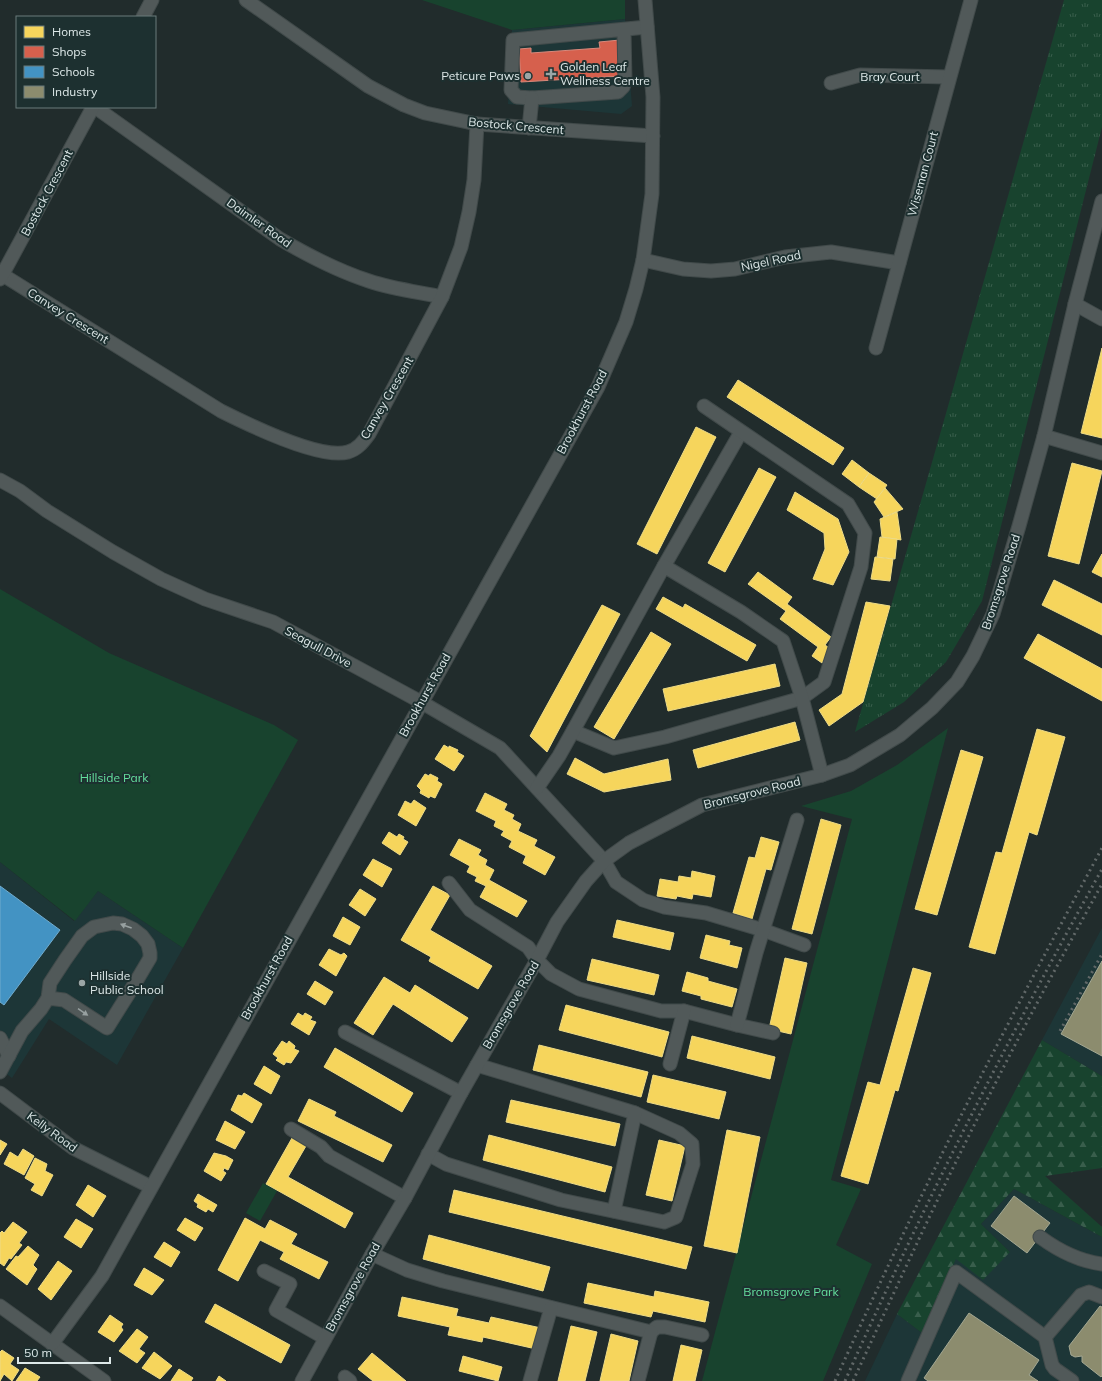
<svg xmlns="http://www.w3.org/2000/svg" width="1102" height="1381" viewBox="0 0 1102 1381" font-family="Mulish,sans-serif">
<defs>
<pattern id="grass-tufts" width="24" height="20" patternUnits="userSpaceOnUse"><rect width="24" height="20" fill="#18432e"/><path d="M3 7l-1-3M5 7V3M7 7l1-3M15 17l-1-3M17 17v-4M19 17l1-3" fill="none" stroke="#395e4c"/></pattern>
<pattern id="forest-firs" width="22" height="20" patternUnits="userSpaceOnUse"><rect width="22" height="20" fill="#18432e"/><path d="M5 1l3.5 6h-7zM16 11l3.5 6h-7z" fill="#395e4c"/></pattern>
</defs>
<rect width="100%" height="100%" fill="#212c2c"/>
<g fill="#1d3637">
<polygon points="625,19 632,106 621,114 508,104 512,30"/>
<polygon points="0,862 74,921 98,891 183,948 117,1065 49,1019 12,1078 0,1069"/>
<polygon points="1102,928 1102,1076 1042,1040"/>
<polygon points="1014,1189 1102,1237 1102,1381 865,1381 897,1314 922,1333 956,1258 1010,1252 981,1224"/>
</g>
<polygon fill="url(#grass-tufts)" points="1064,0 1102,0 1102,127 982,601 946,662 904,702 855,732"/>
<polygon fill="url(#forest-firs)" points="1042,1040 1102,1076 1102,1168 1045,1176 1102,1227 1102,1237 1014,1189 981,1224 1010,1252 983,1280 956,1259 922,1333 897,1314"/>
<g fill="#18432e">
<polygon points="422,0 625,0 625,19 512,30"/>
<polygon points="0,589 109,653 274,725 298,740 183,948 98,891 75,921 0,862"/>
<polygon points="948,728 831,1180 861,1189 836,1245 872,1264 823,1381 702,1381 852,819 801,806 851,791 897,765"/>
<polygon points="263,1183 277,1191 260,1221 246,1213"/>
</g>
<g fill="#f6d55c" stroke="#eedb86">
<polygon points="1102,348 1102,438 1081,433"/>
<polygon points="738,380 844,448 833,465 727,397"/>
<polygon points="696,427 716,437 657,554 637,544"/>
<polygon points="852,460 869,473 859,487 842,474"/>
<polygon points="1072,463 1102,471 1079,564 1048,556"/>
<polygon points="759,468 776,477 725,572 708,563"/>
<polygon points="869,473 887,485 877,499 859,487"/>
<polygon points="885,488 903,509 884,517 874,502"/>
<polygon points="795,492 838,519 849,552 833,585 813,579 825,549 824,533 787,510"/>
<polygon points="897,512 901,540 882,537 880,519"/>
<polygon points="880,537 897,539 895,559 877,557"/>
<polygon points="1102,554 1102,577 1092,572"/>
<polygon points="875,557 893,559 890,581 871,579"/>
<polygon points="758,572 792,597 787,604 831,637 825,645 832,650 822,663 812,656 818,647 780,619 786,611 748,584"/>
<polygon points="1054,580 1102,604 1102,635 1042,605"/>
<polygon points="663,597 683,608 685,604 756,645 747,661 656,609"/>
<polygon points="866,602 890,606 863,702 829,726 819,710 842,694"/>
<polygon points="602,605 620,614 547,752 530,736"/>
<polygon points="651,632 671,644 614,739 594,727"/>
<polygon points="1038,634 1102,669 1102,701 1024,658"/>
<polygon points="775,664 780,686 668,711 663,689"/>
<polygon points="795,722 800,740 698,768 693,750"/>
<polygon points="1037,729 1065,737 1037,835 1029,832 995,954 969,947 996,852 1002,853"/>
<polygon points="444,745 449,748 449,746 458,750 457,752 464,756 454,771 435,759"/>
<polygon points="961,750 983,757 937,915 915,909"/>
<polygon points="575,758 604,774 668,759 671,780 604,792 567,774"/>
<polygon points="425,774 429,776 430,774 438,778 437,781 442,784 435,798 430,796 429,798 420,793 421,790 417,786"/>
<polygon points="485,793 507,804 504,810 514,815 512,819 521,824 518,831 537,840 534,846 555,857 545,875 523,863 526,856 509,847 512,841 501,835 504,831 494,826 496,821 476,811"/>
<polygon points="414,800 426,808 416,826 398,815 405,801 411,804"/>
<polygon points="821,819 841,825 812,934 792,929"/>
<polygon points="389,832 397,837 399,834 404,837 403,839 408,842 400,855 382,843"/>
<polygon points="761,837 779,842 771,870 766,869 752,919 733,913 749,857 755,858"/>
<polygon points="459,839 481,850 478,855 487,860 485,865 494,870 489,880 527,901 517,917 480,897 486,886 475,881 477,877 467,872 470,866 450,855"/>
<polygon points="373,859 392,869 382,887 363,875"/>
<polygon points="692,871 715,876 711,897 693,894 692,899 677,896 676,899 657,896 660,879 678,882 679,876 691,878"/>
<polygon points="433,886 450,895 430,930 492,966 478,989 429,961 431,957 401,940"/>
<polygon points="360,889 376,899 365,916 349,905"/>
<polygon points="343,917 360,927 350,945 333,936"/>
<polygon points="617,920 674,933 670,950 613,937"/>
<polygon points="706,935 730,941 729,945 742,948 737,968 700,958"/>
<polygon points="329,949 341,955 344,953 347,956 336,976 319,965"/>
<polygon points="785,958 807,963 791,1034 769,1029"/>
<polygon points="592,959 659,975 654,995 587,980"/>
<polygon points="913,968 931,973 898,1091 895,1090 868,1184 841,1176 868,1082 880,1085"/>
<polygon points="687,972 708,978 708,981 737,989 732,1007 701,999 701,996 682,991"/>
<polygon points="384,977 410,993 415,985 468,1018 452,1042 393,1004 373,1035 354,1023"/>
<polygon points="315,981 333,992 325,1005 307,994"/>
<polygon points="566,1005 669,1032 662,1057 559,1030"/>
<polygon points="298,1013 303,1016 305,1013 312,1017 310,1020 316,1022 309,1035 291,1024"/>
<polygon points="692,1036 775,1057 770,1079 687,1058"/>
<polygon points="282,1041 287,1044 289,1041 295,1046 294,1049 299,1051 291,1063 286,1062 284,1065 276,1060 278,1058 273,1054"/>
<polygon points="539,1045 648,1072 641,1097 533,1070"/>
<polygon points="335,1048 413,1093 402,1112 324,1067"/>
<polygon points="264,1066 280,1076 271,1094 254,1084"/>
<polygon points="653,1075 726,1092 719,1119 647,1102"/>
<polygon points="244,1093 262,1104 252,1123 231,1110 238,1095 242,1096"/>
<polygon points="309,1099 336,1112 334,1116 392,1145 383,1162 298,1121"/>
<polygon points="511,1100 620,1124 615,1146 506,1122"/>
<polygon points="225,1121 245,1132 235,1149 216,1140"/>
<polygon points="727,1130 760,1137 737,1253 704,1246"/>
<polygon points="489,1135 612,1167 605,1192 483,1160"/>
<polygon points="292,1138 306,1146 288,1177 353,1213 345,1228 266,1184"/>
<polygon points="0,1140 7,1144 0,1155"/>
<polygon points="659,1140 685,1146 672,1201 646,1195"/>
<polygon points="23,1149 34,1156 24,1175 4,1164 10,1152 18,1157"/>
<polygon points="214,1153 226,1156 233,1160 228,1170 224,1168 223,1171 226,1173 221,1181 204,1171"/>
<polygon points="35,1158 47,1164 45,1171 53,1175 42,1196 31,1190 35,1184 25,1178"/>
<polygon points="88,1185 106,1196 93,1217 76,1205"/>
<polygon points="454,1190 692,1247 686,1269 449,1212"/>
<polygon points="198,1194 217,1205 213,1212 208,1209 206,1212 197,1207 198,1204 194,1201"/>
<polygon points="185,1218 203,1228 195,1241 177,1230"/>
<polygon points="245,1218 265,1229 270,1220 297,1234 291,1244 328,1262 319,1279 280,1259 284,1252 260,1240 238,1281 218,1270"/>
<polygon points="76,1219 93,1229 81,1248 64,1237"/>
<polygon points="13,1222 27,1232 19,1243 22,1245 11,1259 9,1258 4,1266 0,1263 0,1233 2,1231 4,1233"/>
<polygon points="429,1235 550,1267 543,1291 423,1259"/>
<polygon points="164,1242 180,1252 171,1267 154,1257"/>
<polygon points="28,1246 39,1255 33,1265 37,1269 27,1285 6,1269 16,1256 18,1257"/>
<polygon points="58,1261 72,1271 51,1300 38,1289"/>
<polygon points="144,1268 164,1280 152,1295 134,1285"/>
<polygon points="588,1283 654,1297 655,1291 709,1302 705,1322 653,1311 651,1317 584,1303"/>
<polygon points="402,1297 458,1309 456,1316 489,1323 491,1317 541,1328 536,1349 483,1337 482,1342 448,1335 450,1327 398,1316"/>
<polygon points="215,1304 290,1345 281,1363 205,1322"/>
<polygon points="110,1315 123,1324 121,1327 123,1330 114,1342 98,1332"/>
<polygon points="571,1326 597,1332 585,1381 558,1381"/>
<polygon points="137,1329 148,1337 139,1349 145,1353 137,1363 119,1351"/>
<polygon points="611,1334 638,1341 629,1381 600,1381"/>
<polygon points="681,1345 702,1350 695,1381 673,1381"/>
<polygon points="2,1350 14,1358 10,1364 19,1370 12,1381 4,1374 0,1381 0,1352"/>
<polygon points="154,1352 172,1366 160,1379 142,1368"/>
<polygon points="372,1353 406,1381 373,1381 358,1369"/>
<polygon points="463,1356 502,1367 498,1381 459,1371"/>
<polygon points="25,1368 40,1377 37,1381 16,1381"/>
<polygon points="179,1369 193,1378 191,1381 171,1381"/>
<polygon points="219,1376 226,1381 216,1381"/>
</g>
<polygon fill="#d6604d" stroke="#d8897c" points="620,40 622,76 521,82 519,49 531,48 531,53 600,48 599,42"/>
<polygon fill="#4393c3" stroke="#71acce" points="0,886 60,930 4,1005 0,1002"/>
<g fill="#8c8c6e" stroke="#a4a893">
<polygon points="1102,961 1102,1056 1061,1034"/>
<polygon points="1014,1196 1050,1223 1027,1253 991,1226"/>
<polygon points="1100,1306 1102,1307 1102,1376 1101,1377 1082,1362 1082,1356 1075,1357 1071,1355 1069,1346"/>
<polygon points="969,1313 1039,1360 1029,1375 1038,1381 928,1381 924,1378"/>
</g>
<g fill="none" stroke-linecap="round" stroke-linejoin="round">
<defs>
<g id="minor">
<polyline points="246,0 368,86 404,105 425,113 477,124 653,136"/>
<polyline points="143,17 152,0"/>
<polyline points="624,30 625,82 623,87 618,92 532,98 517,97 511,90 513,40 647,27"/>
<polyline points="831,83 860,75 949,77"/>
<path d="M95 107 280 239C309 256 338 271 369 281 393 289 418 292 442 297"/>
<polyline points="529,128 532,98"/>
<polyline points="643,260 683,269 711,271 735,269 785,257 831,252 899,263"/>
<path d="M3 275 221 411C247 424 320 460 348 452 358 449 363 442 369 434L442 297 461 247 469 212 474 180 477 124"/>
<polyline points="0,279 93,107"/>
<polyline points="1075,304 1102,319"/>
<polyline points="876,348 971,0"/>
<polyline points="1044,436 1102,453"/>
<polyline points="0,480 20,491 47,511 113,552 161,579 205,599 273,622 421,702 500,748 604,861 616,882 643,900 664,907 706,913 763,930 804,945"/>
<polyline points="664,566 741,432"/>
<polyline points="573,731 614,748 665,737 802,698 824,682 861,567 865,533 848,504 704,406"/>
<polyline points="537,788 559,756 573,731 664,566 741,612 783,641 802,698 822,775"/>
<polyline points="449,883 470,910 528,947 537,960 551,974 579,989 661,1011 684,1011 737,1025 773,1033"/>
<polyline points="737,1025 756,953 797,820"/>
<polyline points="345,1032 461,1093"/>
<polyline points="0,1038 9,1056"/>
<polyline points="670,1064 684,1011"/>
<polyline points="0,1072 22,1031 41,1009 48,998 50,983 65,960 82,936 94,927 113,923 122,924 133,929 142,936 148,944 150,953 150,958 134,985 107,1028 64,1000 48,998"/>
<polyline points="0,1093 73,1148 151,1187"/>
<polyline points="291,1129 321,1147 329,1156 405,1198"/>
<polyline points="428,1154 446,1164 561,1200 664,1222 676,1217 693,1164 692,1144 679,1133 635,1113 477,1065"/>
<polyline points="614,1211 635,1113"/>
<path d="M1040 1237C1059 1251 1078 1261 1102 1264"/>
<polyline points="372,1254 407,1270 443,1281 651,1332 657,1327 665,1327 702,1335"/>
<polyline points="264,1271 290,1284 276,1310 325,1338"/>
<polyline points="0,1306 104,1381"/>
<polyline points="1045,1337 1081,1295 1089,1292 1102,1297"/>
<polyline points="52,1344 102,1276 598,387 626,322 636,289 643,260 652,194 653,97 645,0"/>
<polyline points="345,1377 350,1381"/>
<polyline points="302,1381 372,1254 405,1198 461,1093 537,960 557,922 586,881 604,861 629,843 702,805 822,775 850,765 900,735 932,708 957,682 973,656 993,614 1019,526 1044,436 1075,304 1102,201"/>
<polyline points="530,1381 551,1308"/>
<polyline points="638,1381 651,1332"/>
<polyline points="908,1381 956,1272 1045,1337 1052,1365 1055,1369 1072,1381"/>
</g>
</defs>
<use href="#minor" stroke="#414a4a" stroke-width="15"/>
<use href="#minor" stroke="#515959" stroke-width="13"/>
<g stroke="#616868" stroke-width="3" stroke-dasharray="2 4" stroke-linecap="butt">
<polyline points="1060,1031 1102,954"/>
<path d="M835 1381C869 1306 904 1231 941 1156 992 1052 1047 950 1102 848"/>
<path d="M845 1381C923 1206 1009 1036 1102 869"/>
<path d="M853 1381C898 1284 942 1187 991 1092 1026 1022 1064 953 1102 884"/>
</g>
</g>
<defs><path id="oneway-solid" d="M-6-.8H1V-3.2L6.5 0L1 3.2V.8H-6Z"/></defs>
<g fill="#97a0a0">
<use href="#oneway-solid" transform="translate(126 926) rotate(-160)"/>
<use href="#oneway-solid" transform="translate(83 1012) rotate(34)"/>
</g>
<g fill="#9ba6a6" stroke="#1d3030" stroke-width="1.5">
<path d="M549 68h4v4h4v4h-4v4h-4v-4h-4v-4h4z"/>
<circle cx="528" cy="76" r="4"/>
<circle cx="82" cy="983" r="4"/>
</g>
<g text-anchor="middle" stroke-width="4" stroke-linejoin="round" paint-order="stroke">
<g font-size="12" fill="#dde8e8" stroke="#1d3030" text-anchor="start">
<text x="560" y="71">Golden Leaf<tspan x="560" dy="14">Wellness Centre</tspan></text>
<text x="520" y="80" text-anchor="end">Peticure Paws</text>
<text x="90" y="980">Hillside<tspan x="90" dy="14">Public School</tspan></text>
</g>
<g font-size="12" fill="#dde8e8" stroke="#1d3030">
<text x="890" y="81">Bray Court</text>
<text transform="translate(516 126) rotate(5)" y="4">Bostock Crescent</text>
<text transform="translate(923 174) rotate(-75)" y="4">Wiseman Court</text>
<text transform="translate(47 193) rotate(-62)" y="4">Bostock Crescent</text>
<text transform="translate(259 223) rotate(35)" y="4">Daimler Road</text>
<text transform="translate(771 261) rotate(-12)" y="4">Nigel Road</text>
<text transform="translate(68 316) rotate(32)" y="4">Canvey Crescent</text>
<text transform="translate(387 398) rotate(-60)" y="4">Canvey Crescent</text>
<text transform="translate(582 412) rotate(-62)" y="4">Brookhurst Road</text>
<text transform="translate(1001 582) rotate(-72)" y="4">Bromsgrove Road</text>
<text transform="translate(318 647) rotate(28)" y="4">Seagull Drive</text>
<text transform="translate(425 695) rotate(-61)" y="4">Brookhurst Road</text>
<text transform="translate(752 793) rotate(-14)" y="4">Bromsgrove Road</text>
<text transform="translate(267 978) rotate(-61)" y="4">Brookhurst Road</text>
<text transform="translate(511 1005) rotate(-60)" y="4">Bromsgrove Road</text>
<text transform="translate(52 1132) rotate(36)" y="4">Kelly Road</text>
<text transform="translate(353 1287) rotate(-61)" y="4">Bromsgrove Road</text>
</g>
<g font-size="12" fill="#64e09e" stroke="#1d3030">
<text x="114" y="782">Hillside Park</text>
<text x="791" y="1296">Bromsgrove Park</text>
</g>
</g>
<rect x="16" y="16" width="140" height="92" fill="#1d3030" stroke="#6a7a7a"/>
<rect x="24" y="26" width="20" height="12" fill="#f6d55c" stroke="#6a7a7a"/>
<text x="52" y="36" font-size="12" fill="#dde8e8">Homes</text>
<rect x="24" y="46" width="20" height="12" fill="#d6604d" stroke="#6a7a7a"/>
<text x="52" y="56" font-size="12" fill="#dde8e8">Shops</text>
<rect x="24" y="66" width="20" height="12" fill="#4393c3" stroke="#6a7a7a"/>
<text x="52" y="76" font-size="12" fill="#dde8e8">Schools</text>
<rect x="24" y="86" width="20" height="12" fill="#8c8c6e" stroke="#6a7a7a"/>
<text x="52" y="96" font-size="12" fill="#dde8e8">Industry</text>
<path d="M18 1357v6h92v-6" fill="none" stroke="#dde8e8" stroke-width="2"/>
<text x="24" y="1357" font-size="12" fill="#dde8e8" stroke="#1d3030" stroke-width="3" paint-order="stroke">50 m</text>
</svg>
